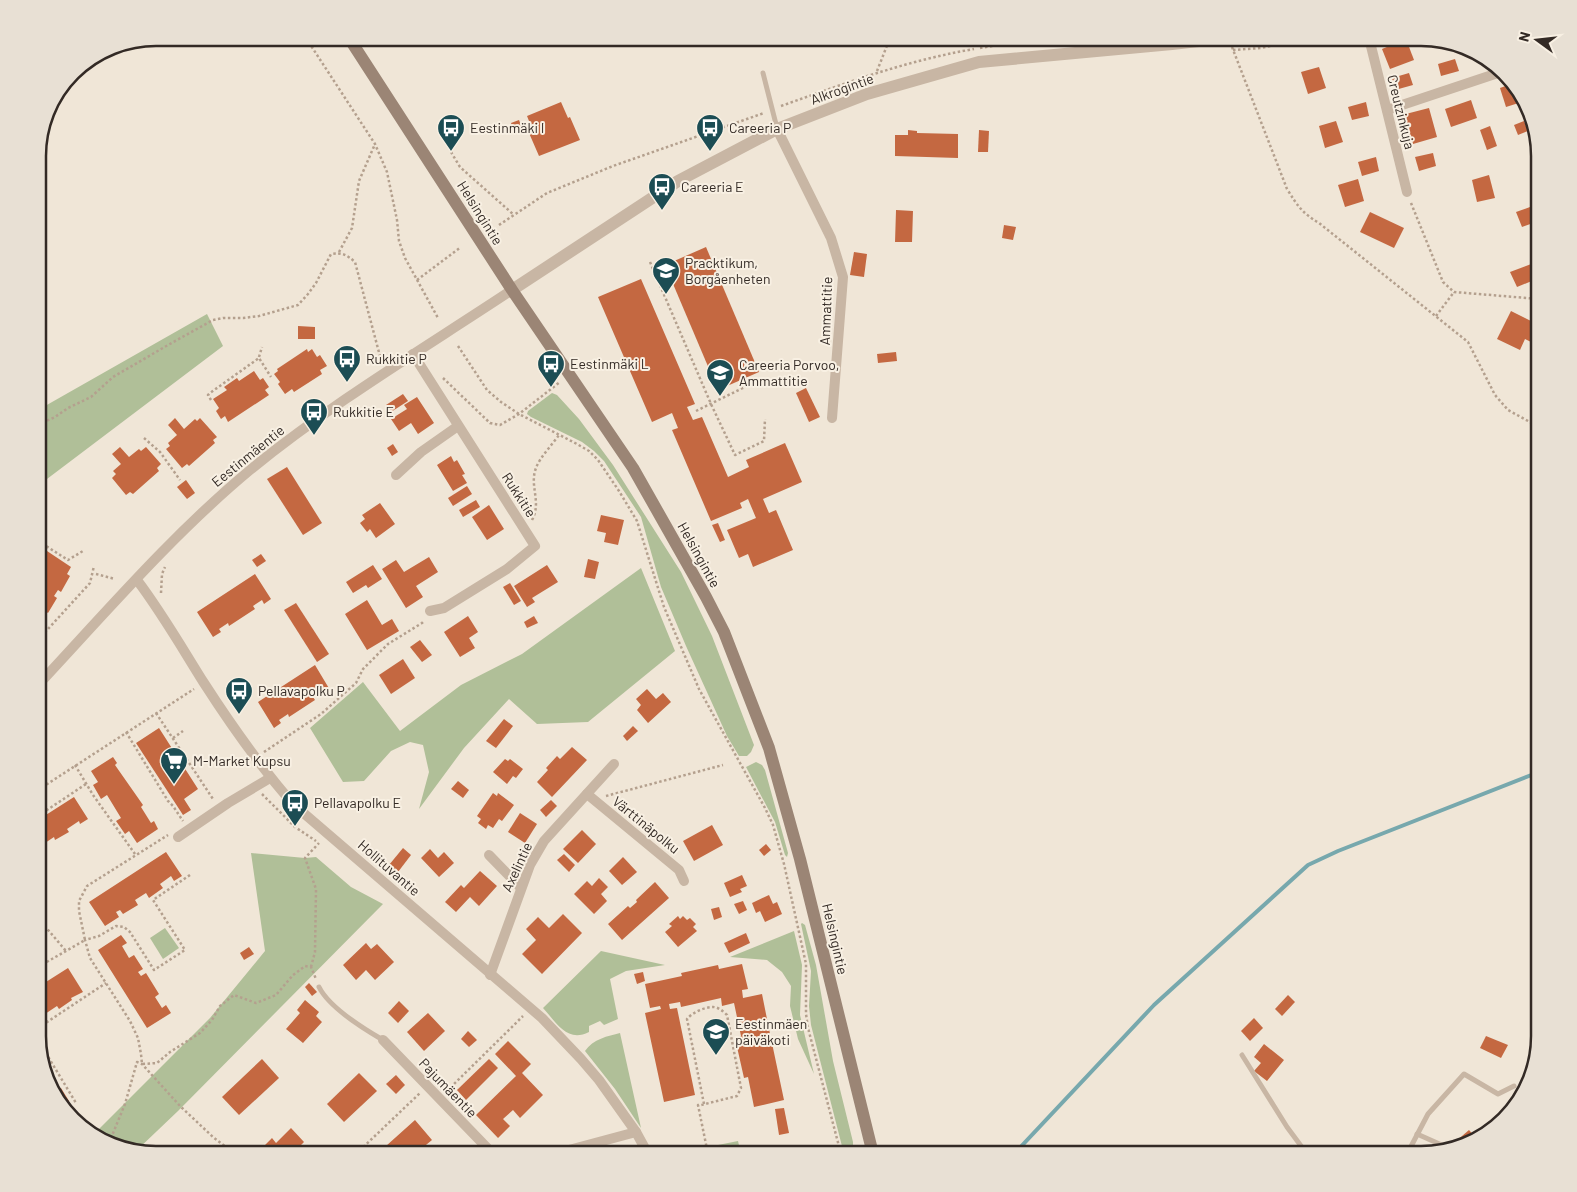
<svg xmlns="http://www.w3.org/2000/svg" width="1577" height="1192" viewBox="0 0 1577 1192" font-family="Barlow,sans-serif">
<rect width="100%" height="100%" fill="#f0e6d7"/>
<g fill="#b0bf98">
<polygon points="207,314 223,346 43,482 38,488 38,410"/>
<polygon points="552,393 557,395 579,419 613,465 681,572 712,636 754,745 751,752 747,756 739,756 727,736 686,646 661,587 641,517 604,461 594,451 582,442 531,417 527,414 528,411"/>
<polygon points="641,568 675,651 588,722 537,724 509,699 464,748 419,809 429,772 423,745 410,742 391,751 364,781 343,782 310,728 363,682 400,731 461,685 522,654"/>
<polygon points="756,762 762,765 765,770 788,853 787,857 785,855 775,822 746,767"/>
<polygon points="251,853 305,858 316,857 351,887 383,904 178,1111 136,1151 118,1148 93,1135 210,1018 265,951"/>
<polygon points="802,923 805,925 816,965 833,1061 853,1142 853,1154 844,1154 811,1025 809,1006 811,971 801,924"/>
<polygon points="165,928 179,948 163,959 150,938"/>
<polygon points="794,931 802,965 800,1015 814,1074 798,1039 790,1006 791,986 782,972 767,960 730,957"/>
<path d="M601 951 665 965 626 971 610 979 618 1019 604 1025 600 1021 589 1026V1032C567 1043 557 1023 543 1008Z"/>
<path d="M620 1033 641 1128 615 1089 585 1051C593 1039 608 1036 620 1033Z"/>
<polygon points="738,1141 741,1154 710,1154 708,1147"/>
</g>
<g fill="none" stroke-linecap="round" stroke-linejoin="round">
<polyline stroke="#77a8ad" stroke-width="4" points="1014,1154 1154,1005 1308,865 1338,851 1539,772"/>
</g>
<g fill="#c46841">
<polygon points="1406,39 1414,60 1390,69 1382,49"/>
<polygon points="1455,59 1459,71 1441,76 1438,64"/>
<polygon points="1319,67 1326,88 1308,94 1301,72"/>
<polygon points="1409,73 1413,85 1395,90 1392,78"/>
<polygon points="1511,84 1525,101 1506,107 1500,88"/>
<polygon points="1471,100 1477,118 1451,127 1445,109"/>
<polygon points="561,102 568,118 570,117 580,140 539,156 529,133 533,131 527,116"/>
<polygon points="1366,102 1369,116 1352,120 1348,107"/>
<polygon points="1429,108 1437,137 1413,144 1411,137 1404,139 1398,116"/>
<polygon points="519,120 522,128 514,131 511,123"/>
<polygon points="1336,121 1343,142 1325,148 1319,126"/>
<polygon points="1524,121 1528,131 1518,135 1514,125"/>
<polygon points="1490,126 1497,146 1487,150 1480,130"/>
<polygon points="908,130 917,131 917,133 958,134 958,158 895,156 895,135 908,135"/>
<polygon points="979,130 989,131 988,152 978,152"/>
<polygon points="1433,153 1436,166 1419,171 1415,157"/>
<polygon points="1376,157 1379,171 1362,176 1358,162"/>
<polygon points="1489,175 1495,198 1477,202 1472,180"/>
<polygon points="1358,179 1364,201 1345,207 1338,185"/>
<polygon points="1530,207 1536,222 1522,227 1516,212"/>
<polygon points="896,210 913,211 912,242 895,242"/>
<polygon points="1370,212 1404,228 1394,248 1360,232"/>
<polygon points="1004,225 1016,227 1013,240 1002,238"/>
<polygon points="706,247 759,372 718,390 665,265"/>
<polygon points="854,252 867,254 864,277 850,275"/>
<polygon points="1539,261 1539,278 1517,287 1510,272"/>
<polygon points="641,279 695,404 687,407 693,420 702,417 728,477 749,467 746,460 785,443 802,482 763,499 769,513 776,510 793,550 753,567 748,554 739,558 727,530 756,518 748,499 740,503 742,508 711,521 672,430 678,428 672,413 652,422 598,297"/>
<polygon points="1511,311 1539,325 1539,346 1525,339 1520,350 1497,339"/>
<polygon points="298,326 315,327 315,339 298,339"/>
<polygon points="307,349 308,352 312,349 317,357 320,355 327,366 320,370 322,374 294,392 292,389 285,394 278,384 280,382 274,374 278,371 277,369"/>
<polygon points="896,352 897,361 878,363 877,354"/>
<polygon points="254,371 260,380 263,378 269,387 265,390 269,395 228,422 225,416 221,419 216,411 219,408 213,399 227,390 224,387 237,378 239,381"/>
<polygon points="806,388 820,417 809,422 796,393"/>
<polygon points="403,394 408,401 391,412 386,405"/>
<polygon points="417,397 434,423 418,434 411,423 399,431 391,419 407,409 404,405"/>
<polygon points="175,418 184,429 195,419 197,421 200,418 217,437 213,440 215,443 189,466 187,464 182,468 166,449 170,446 168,443 177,435 168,425"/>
<polygon points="393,444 398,452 392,456 387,448"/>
<polygon points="120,447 129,457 139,449 141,451 146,447 161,464 157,468 159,471 133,494 130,492 126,495 112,478 116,474 113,471 121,464 112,454"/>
<polygon points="451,456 454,462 457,460 465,474 462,475 467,483 453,491 437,465"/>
<polygon points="287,467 322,523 303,535 267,479"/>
<polygon points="186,480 195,493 187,499 177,487"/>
<polygon points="467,486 472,494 453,506 448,498"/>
<polygon points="476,500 480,507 463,517 459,510"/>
<polygon points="380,503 395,524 376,538 370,529 367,532 360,523 365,519 362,515"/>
<polygon points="489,505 504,529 487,540 472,517"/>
<polygon points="601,515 624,520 618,545 604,542 606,533 597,531"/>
<polygon points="718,523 725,540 720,542 712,525"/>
<polygon points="47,551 71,567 67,574 70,576 61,592 58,590 54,596 57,598 48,613 45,611 40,619 38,618 38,571 42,565 39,563"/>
<polygon points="261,554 266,561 257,567 252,560"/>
<polygon points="429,557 438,572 416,586 423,597 406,608 382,569 396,560 404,572"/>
<polygon points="588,559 599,562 595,579 584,577"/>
<polygon points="373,565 382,579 368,588 366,585 353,593 346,582"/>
<polygon points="547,565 558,582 532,598 535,602 527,607 514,586"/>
<polygon points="255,574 271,599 264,604 262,600 253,606 255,609 229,626 228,623 219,629 221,632 213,637 197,612"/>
<polygon points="510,583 521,601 514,605 503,587"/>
<polygon points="367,600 382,625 392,619 399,631 367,650 345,614"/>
<polygon points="296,603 329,654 317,662 284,610"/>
<polygon points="468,616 478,632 469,638 475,648 460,657 444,632"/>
<polygon points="534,616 538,623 527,628 524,622"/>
<polygon points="420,640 432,655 422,662 410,647"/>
<polygon points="403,659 415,678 391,694 379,675"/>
<polygon points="315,665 330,690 324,694 322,691 313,697 315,700 289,717 288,714 279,720 281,723 274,728 258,702"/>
<polygon points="647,689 656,699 663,693 671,702 648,723 637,710 641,705 636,699"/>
<polygon points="504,719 513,726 496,748 486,741"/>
<polygon points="633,726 638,731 627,741 623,736"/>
<polygon points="159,728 198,789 184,799 191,810 183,815 136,743"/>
<polygon points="572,747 587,760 552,797 537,782 548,770 546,768 557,756 560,759"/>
<polygon points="113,757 117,763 115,765 143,805 141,807 151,823 154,821 158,829 137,843 129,831 125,834 116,821 121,818 107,795 101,799 93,785 98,782 91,771"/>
<polygon points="505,759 508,761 510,759 523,769 516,778 513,776 507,784 493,772"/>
<polygon points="458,781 469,790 463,798 451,789"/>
<polygon points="493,793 497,796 498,793 514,805 502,821 499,819 493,828 488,825 486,829 478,823 481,819 477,816"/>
<polygon points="74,797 88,819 80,824 79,821 67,829 69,832 55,840 54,837 42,845 43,848 38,852 38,820"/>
<polygon points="551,800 557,806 546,817 540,810"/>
<polygon points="520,813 537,824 525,843 508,832"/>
<polygon points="712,825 723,845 694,861 683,841"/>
<polygon points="582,830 596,844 578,863 563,849"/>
<polygon points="766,844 771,850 764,856 759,850"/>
<polygon points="403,848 411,855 398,872 389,865"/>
<polygon points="430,849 438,858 444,852 454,863 439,877 421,858"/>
<polygon points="166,852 182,876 174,881 171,876 160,884 163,888 149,898 146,893 135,900 138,905 123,914 120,910 116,912 119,917 105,926 89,902"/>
<polygon points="564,854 575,865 569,872 557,860"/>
<polygon points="623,857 637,872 622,885 609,871"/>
<polygon points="480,871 497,886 479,906 470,897 456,912 445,902 461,885 464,888"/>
<polygon points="742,875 747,886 740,889 742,892 730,897 724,883"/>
<polygon points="599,878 608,887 601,894 607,901 594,914 574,894 587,881 592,886"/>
<polygon points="655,882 669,898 622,940 608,924 628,906 630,908 637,902 636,900"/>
<polygon points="769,895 773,904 777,902 782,914 765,922 760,911 756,913 752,903"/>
<polygon points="743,901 747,910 739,914 734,904"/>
<polygon points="719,907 722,917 714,920 711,909"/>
<polygon points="563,914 582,933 542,974 522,954 536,940 526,929 538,917 549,928"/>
<polygon points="678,916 680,919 683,916 687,920 690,918 696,924 693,927 697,931 678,947 665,932 672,926 669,924"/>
<polygon points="746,933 750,943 729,953 724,943"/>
<polygon points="121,935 127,943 122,946 129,958 134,955 143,969 138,972 141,976 146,973 159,994 155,997 162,1008 166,1005 171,1013 147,1028 98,950"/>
<polygon points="366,943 371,949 377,944 394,962 375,980 366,970 356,980 343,965"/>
<polygon points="249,947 254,954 244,960 240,953"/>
<polygon points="742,964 748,989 742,990 743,998 762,994 768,1024 766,1024 767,1030 769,1029 784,1100 754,1107 748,1077 744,1078 735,1038 741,1036 734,1003 722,1006 721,998 681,1007 680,1002 669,1004 670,1009 677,1008 695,1095 664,1102 645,1013 661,1009 660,1006 650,1008 645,984 682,976 681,973 718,965 719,969"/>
<polygon points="68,968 83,992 71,998 72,1000 59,1009 57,1006 45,1014 47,1016 38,1022 38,987"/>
<polygon points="643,972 645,981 637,984 634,974"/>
<polygon points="309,983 317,992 312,996 305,987"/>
<polygon points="1288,995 1295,1002 1282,1016 1275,1009"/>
<polygon points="305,1000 319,1012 316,1016 322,1022 303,1043 286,1029 300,1013 297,1010"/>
<polygon points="399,1001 409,1011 398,1023 388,1013"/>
<polygon points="428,1013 445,1031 424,1051 407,1032"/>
<polygon points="1254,1018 1263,1028 1250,1041 1241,1031"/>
<polygon points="468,1031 477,1040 469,1047 461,1039"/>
<polygon points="1486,1036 1508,1045 1501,1058 1480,1048"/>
<polygon points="508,1041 531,1064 522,1073 543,1095 520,1118 513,1110 503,1119 510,1126 498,1138 476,1115 516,1076 495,1054"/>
<polygon points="1264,1044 1284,1060 1267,1081 1254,1071 1261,1063 1254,1057"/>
<polygon points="262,1059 279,1078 239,1115 222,1097"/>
<polygon points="489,1059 498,1068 466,1100 457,1090"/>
<polygon points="45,1063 54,1076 51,1078 59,1090 61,1088 69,1101 67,1103 70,1108 72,1107 77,1114 73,1116 50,1089 43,1064"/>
<polygon points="359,1073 377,1091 344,1122 327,1104"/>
<polygon points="396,1075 405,1085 396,1094 386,1084"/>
<polygon points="784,1108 789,1133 779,1135 775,1109"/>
<polygon points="415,1120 432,1140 415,1154 409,1147 400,1154 393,1154 386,1146"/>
<polygon points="291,1128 304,1142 299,1147 302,1150 297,1154 267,1154 261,1149 272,1138 276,1143"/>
<polygon points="1469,1130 1477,1139 1473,1142 1448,1148"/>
</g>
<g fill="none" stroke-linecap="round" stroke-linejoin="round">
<g stroke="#b4a08e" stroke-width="2.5" stroke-dasharray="2.5 2.5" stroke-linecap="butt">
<polyline points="306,38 375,144 387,172 397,220 399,241 405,258 438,318"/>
<path d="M1232 47 1287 189C1297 205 1302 213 1319 223L1468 342 1495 395 1508 410 1539 427"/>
<polyline points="980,48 1045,38"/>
<polyline points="1233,50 1261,48 1305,38"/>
<polyline points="877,71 890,38"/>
<path d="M781 106C846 83 905 61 974 49"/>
<polyline points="451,152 460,167 514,215"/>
<polyline points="1411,203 1443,282 1454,292 1539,299"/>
<polyline points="499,225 547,193 613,166 764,113"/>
<polyline points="339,252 352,228 359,181 375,144"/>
<polyline points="650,262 711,404 735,455 764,441 765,419"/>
<polyline points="417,280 461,247"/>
<polyline points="1436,316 1454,292"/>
<polyline points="458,346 487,390 501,402 519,414 577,444 589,451 598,460 619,491 637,521 664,607 699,689 765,808 773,825 784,864 806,964 806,1014 808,1028 841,1154"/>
<polyline points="259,357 262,347"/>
<polyline points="443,378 490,423 500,425 519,414 560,382"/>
<polyline points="211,400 208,395 210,393 259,358 271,377"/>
<polyline points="696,411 751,384"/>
<path d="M38 425 55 417 68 408 91 397 113 377 168 345 213 320 223 318H243L259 316 298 305 308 294 316 283 331 254C342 252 347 255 355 262L381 360"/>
<polyline points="144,438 160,452 180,480"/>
<path d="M532 520C542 502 529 486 536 468 540 457 552 445 559 435"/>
<polyline points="38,558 46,546 68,560 83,551"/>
<polyline points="96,574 115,579"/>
<polyline points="161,593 162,574 165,567"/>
<polyline points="38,640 90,583 94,566"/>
<polyline points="156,713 213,799"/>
<polyline points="126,732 168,801 173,806 183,821"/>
<polyline points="173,738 183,731"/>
<polyline points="264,752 321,714 356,683 363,669 388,644 422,623 424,621"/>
<polyline points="75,765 93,795 135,854"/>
<polyline points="38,790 194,689"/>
<polyline points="262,794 295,827 316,841"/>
<polyline points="606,796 723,765"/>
<polyline points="38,816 86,784"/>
<polyline points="190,875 153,900 185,950 154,970 130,932 124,927 116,926 99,936 85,940 90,958 130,1021 138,1038 141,1054 142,1064 157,1063 170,1052 200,1033 212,1020 220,1006 234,995 256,1003 276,995 293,975 305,966 311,967 316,979"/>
<polyline points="38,918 66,951"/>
<polyline points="38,967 85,940 79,911 79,901 87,886 168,835"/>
<polyline points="311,967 315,952 316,889 305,858 319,843"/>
<polyline points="38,1028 106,983"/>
<polyline points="38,1040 76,1103"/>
<polyline points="447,1091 523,1016"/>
<path d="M704 1104 687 1019C692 1013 704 1007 713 1007 718 1007 723 1011 727 1015L741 1088 737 1096 701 1105H698L708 1154"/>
<polyline points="109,1143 125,1104 137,1062 142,1064 180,1106 213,1137 235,1154"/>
<polyline points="356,1154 420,1093"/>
</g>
<g stroke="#c8b6a4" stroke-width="5">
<polyline points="763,73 777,128"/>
<path d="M319 987C329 1007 364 1029 383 1040"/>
<polyline points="1242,1055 1287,1127 1307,1154"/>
<polyline points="1417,1134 1444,1146"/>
<polyline points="1407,1154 1428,1114 1464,1074 1498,1094 1514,1086"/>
</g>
<g stroke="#c8b6a4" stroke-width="10">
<polyline points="1369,38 1407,192"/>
<polyline points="1387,110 1501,72"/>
<polyline points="777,129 831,238 843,277 832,418"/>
<polyline points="413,354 535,546 507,569 444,608 430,611"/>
<polyline points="396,475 421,452 458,426"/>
<path d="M137 580C162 613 182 648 204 683 231 725 260 766 293 804L542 1018 581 1059 599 1080 636 1132 648 1154"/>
<path d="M38 685C106 612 173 534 250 470 332 403 423 349 512 290"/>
<polyline points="587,794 679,870 684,881"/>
<polyline points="178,837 228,803 270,778"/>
<polyline points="489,855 521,888"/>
<polyline points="490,975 530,865 544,841 614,764"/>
<polyline points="383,1040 493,1154"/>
<polyline points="554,1154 636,1132"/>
</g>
<polyline stroke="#c8b6a4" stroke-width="12" points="512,290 678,181 777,129 867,94 979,62 1172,44 1225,38"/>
<polyline stroke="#9b8575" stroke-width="12" points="349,38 512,290 633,468 706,597 724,632 769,748 800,859 873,1154"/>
</g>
<defs>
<symbol id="bus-pin" viewBox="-11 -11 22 30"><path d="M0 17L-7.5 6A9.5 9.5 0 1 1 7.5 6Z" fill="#1c4d54" stroke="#f8f0e3"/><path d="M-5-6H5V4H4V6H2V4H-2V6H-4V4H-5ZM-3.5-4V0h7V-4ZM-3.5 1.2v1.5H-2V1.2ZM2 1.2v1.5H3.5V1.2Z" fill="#fff"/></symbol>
<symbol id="school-pin" viewBox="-11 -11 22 30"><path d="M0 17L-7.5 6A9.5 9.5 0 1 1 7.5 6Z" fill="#1c4d54" stroke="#f8f0e3"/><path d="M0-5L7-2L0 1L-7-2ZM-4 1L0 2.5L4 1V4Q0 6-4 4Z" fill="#fff"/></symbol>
<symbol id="supermarket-pin" viewBox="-11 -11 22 30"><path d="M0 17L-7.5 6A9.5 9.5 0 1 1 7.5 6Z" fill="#1c4d54" stroke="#f8f0e3"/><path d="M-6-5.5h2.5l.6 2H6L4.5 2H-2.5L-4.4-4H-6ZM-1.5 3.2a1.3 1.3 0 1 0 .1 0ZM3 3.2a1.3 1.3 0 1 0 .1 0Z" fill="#fff"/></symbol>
</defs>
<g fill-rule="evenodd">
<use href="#bus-pin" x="435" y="112" width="32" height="43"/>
<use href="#bus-pin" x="694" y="112" width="32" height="43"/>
<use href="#bus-pin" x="646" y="171" width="32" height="43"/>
<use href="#school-pin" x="650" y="255" width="32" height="43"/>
<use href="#bus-pin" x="331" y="343" width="32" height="43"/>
<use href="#bus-pin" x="535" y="348" width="32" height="43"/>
<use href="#school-pin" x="704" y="357" width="32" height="43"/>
<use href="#bus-pin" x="298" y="396" width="32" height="43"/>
<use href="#bus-pin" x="223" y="675" width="32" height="43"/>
<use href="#supermarket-pin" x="158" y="745" width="32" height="43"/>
<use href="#bus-pin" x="279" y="787" width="32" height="43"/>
<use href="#school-pin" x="700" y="1016" width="32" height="43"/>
</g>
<g text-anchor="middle" stroke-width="4" stroke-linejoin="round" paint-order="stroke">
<g font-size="14" fill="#332a25" stroke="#f8f0e3">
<text transform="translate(842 89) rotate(-20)" y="5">Alkrogintie</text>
<text transform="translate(1401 112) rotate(76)" y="5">Creutzinkuja</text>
<text transform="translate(480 213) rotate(58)" y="5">Helsingintie</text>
<text transform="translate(826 311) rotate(-88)" y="5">Ammattitie</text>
<text transform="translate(248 456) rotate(-39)" y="5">Eestinmäentie</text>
<text transform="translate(519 495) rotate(57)" y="5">Rukkitie</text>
<text transform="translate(699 555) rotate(61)" y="5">Helsingintie</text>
<text transform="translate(646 825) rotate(39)" y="5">Värttinäpolku</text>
<text transform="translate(517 867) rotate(-65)" y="5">Axelintie</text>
<text transform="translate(389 868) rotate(41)" y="5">Hollituvantie</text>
<text transform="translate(835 939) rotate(77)" y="5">Helsingintie</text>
<text transform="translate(448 1088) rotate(46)" y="5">Pajumäentie</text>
</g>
<g font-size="14" fill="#332a25" stroke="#f8f0e3" text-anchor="start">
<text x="470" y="133">Eestinmäki I</text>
<text x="729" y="133">Careeria P</text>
<text x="681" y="192">Careeria E</text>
<text x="685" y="268">Pracktikum,<tspan x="685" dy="16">Borgåenheten</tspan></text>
<text x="366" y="364">Rukkitie P</text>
<text x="570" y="369">Eestinmäki L</text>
<text x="739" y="370">Careeria Porvoo,<tspan x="739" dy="16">Ammattitie</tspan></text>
<text x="333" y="417">Rukkitie E</text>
<text x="258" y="696">Pellavapolku P</text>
<text x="193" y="766">M-Market Kupsu</text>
<text x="314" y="808">Pellavapolku E</text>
<text x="735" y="1029">Eestinmäen<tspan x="735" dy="16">päiväkoti</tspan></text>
</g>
</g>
<path d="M0 0H1577V1192H0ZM156 46H1421A110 110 0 0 1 1531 156V1036A110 110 0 0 1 1421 1146H156A110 110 0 0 1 46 1036V156A110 110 0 0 1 156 46Z" fill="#e8e0d4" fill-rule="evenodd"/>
<path fill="none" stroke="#332a25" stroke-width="2.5" d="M156 46H1421A110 110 0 0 1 1531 156V1036A110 110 0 0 1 1421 1146H156A110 110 0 0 1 46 1036V156A110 110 0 0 1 156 46Z"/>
<g transform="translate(1537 40) rotate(285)" stroke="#f8f0e3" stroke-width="4" paint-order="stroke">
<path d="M0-4L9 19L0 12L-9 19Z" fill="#332a25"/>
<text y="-8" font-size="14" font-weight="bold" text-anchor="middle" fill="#332a25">N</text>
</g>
</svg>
